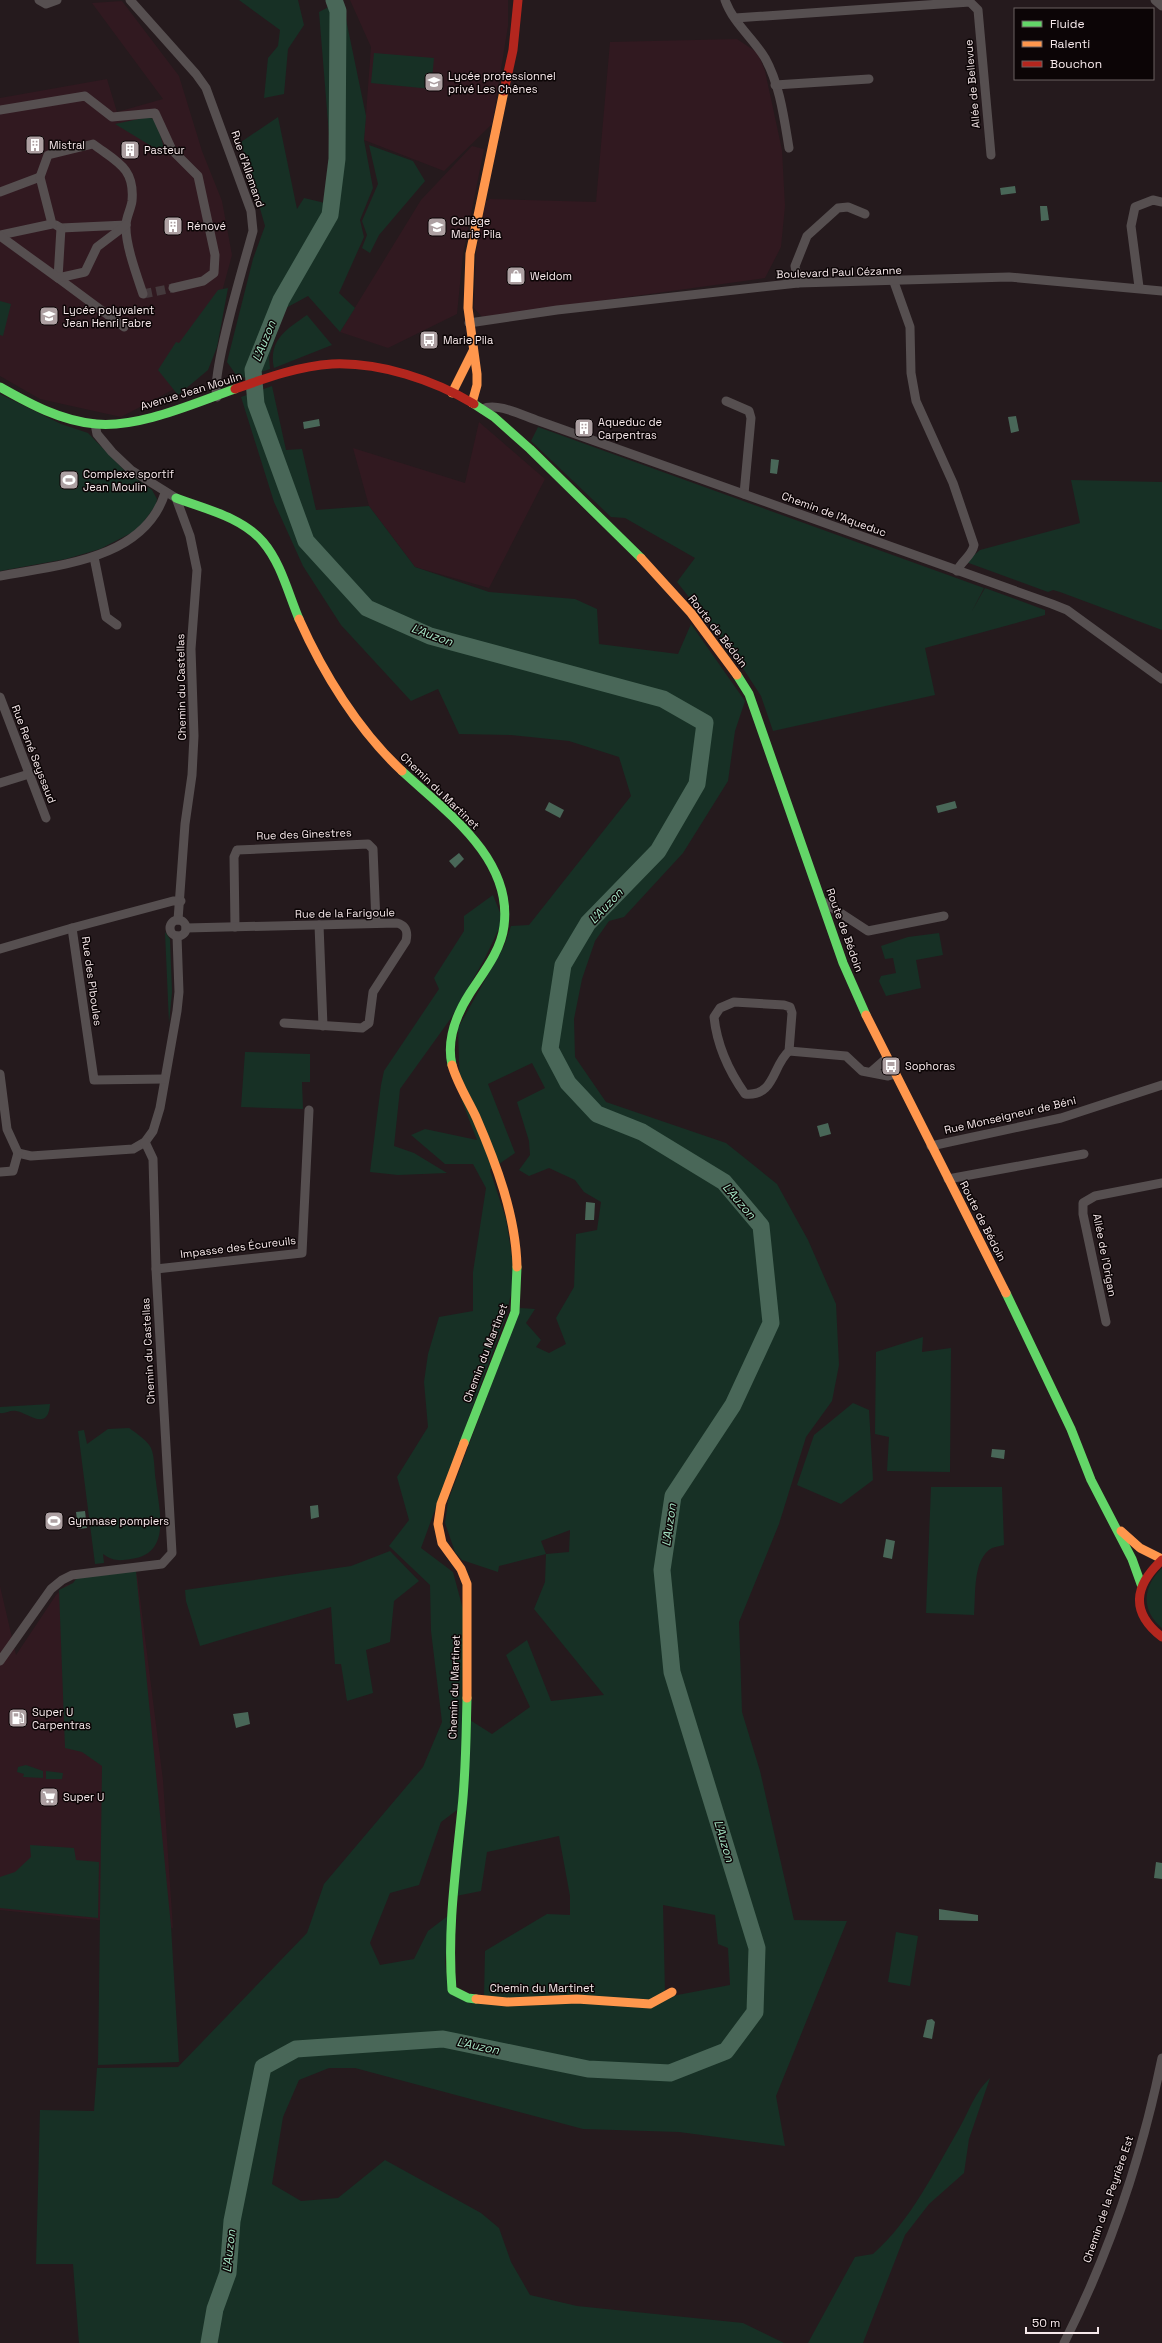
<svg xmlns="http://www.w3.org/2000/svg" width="1162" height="2343" viewBox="0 0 1162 2343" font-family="'Space Grotesk',sans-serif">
<rect width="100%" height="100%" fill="#251a1d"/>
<g fill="#311920">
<polygon points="350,0 508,0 508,26 492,124 444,171 364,140 371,47"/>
<polygon points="122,1 179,76 202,151 222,201 232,255 199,376 121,417 40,399 0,376 0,98 107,79 117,112 163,99 92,3"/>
<polygon points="737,39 758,53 765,71 782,150 785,206 781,247 765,278 482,317 474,308 476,252 486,201 490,199 596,202 610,42"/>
<polygon points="472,146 484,149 463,254 457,314 388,348 340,332 421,200"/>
<polygon points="479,422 545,479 489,588 415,567 369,506 353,448 465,483"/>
<polygon points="137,1574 163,1780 173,1928 0,1910 0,1586 16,1655 56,1595 66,1585"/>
</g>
<g fill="#173025" fill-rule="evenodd">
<polygon points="239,0 298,0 304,25 288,49 284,94 264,98 268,58 278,46 280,30"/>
<polygon points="342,0 366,116 364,140 373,188 360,220 364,237 339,293 355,308 340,332 308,296 284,309 269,357 270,369 239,379 227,362 253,259 265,226 241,142 278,117 297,209 304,198 325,203 330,147 319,12"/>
<polygon points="374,53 434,58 431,89 371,83"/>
<polygon points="148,117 156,120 166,155 115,124"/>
<polygon points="369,145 413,161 425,181 379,235 370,253 362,248 367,235 362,221 378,184"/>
<polygon points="228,288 217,347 208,370 178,395 158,370 176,342 179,343 218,290"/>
<polygon points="0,301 11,304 3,336 0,335"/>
<path d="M307 315 332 345 274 368C268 340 287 329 307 315Z"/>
<path d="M272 386 286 450 302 449 316 510 369 506 415 567 489 592 575 599 597 609 599 644 678 654 691 624 745 701 735 731 728 781 683 853 624 917 609 921 595 941 582 979 574 1019 575 1057 606 1102 726 1143 777 1184 808 1240 836 1304 839 1365 832 1401 806 1437 779 1524 739 1622 742 1712 760 1771 794 1920 847 1921 776 2096 785 2146 679 2132 583 2129 355 2068H329L299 2080 283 2117 272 2184 301 2201 338 2198 385 2160 481 2213 499 2228 511 2262 530 2295 577 2306 743 2323 784 2343H79L73 2264H36L40 2110 94 2111 97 2068 178 2067 307 1933 324 1884 423 1767 442 1722 431 1631 430 1585 389 1546 409 1520 397 1477 428 1427 424 1382 428 1354 439 1317 473 1311V1272L486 1188 473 1164H445L411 1135 425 1129 477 1140 460 1096 458 1028 504 946 511 926 529 925 631 796 619 757 569 741 511 735 459 734 438 689 411 701 341 625 303 566 274 502 241 397ZM532 1063 545 1088 517 1102 529 1141 530 1155 519 1170 529 1176 549 1168 575 1180 584 1192 601 1202 597 1230 576 1234 574 1287 556 1318 566 1344 549 1353 536 1347 541 1340 526 1323 535 1309 520 1308 448 1501 445 1523 455 1552 462 1560 498 1572 499 1566 546 1554 545 1582 534 1609 604 1695 551 1701 527 1640 506 1655 530 1707 492 1734 462 1715 464 1613 453 1572 421 1548 506 1316 510 1298 516 1283 506 1219 490 1170 515 1153 488 1084ZM570 1530 569 1552 546 1554 541 1541ZM465 1804 456 1896 481 1891 487 1852 559 1836 570 1896V1915L547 1914 485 1951 484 1997 507 2000 578 1996 650 2002 665 1993 663 1905 715 1915 718 1944 728 1948 730 1985 672 1996 650 2008 577 2003 507 2006 463 2000 448 1992 445 1962 449 1915 428 1931 414 1959 380 1965 370 1943 390 1893 419 1885 441 1822Z"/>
<polygon points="0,394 61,424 88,433 124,470 152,490 157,499 156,505 142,524 133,532 100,549 66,559 0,571"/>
<polygon points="538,427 984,588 972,611 985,588 1045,610 1045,615 925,648 935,695 773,731 761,696 733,653 677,582 695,558 625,518 611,517 531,441"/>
<polygon points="1071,480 1162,482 1162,630 1060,592 1053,590 1048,592 966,562 980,550 1080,523"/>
<polygon points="493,895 503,920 485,958 451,1018 400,1089 394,1146 414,1153 447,1173 398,1175 370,1172 381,1085 384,1071 439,989 434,978 464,931 464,916"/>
<polygon points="165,932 170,939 172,992 169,1023"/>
<polygon points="939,933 943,955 916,960 921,988 886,996 879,981 881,976 896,973 893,958 885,959 881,946 908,937"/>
<polygon points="245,1052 310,1054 310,1082 302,1082 303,1109 241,1107"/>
<polygon points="923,1337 922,1352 951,1348 950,1472 887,1471 889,1437 875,1434 876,1352"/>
<polygon points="853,1403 869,1410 873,1480 841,1504 797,1485 814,1435"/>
<path d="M50 1404C48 1433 27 1412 16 1411 10 1410 5 1414 0 1413V1407Z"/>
<path d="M129 1428C136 1433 147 1440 151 1448 155 1457 154 1472 156 1482 159 1510 172 1554 131 1559 119 1561 113 1561 103 1554L104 1563 95 1564 78 1431 84 1430 87 1444 108 1429Z"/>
<path d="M931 1487H1002L1004 1545C1000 1546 995 1547 992 1548 972 1559 976 1596 974 1615L926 1613Z"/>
<polygon points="390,1551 419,1581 394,1601 390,1642 366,1650 373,1693 347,1701 341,1664 335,1664 331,1607 200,1646 186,1601 185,1590 351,1566"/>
<path d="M1162 1568V1628C1140 1610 1143 1586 1162 1568Z"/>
<polygon points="136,1571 171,1926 179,2062 98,2065 102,1766 82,1752 65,1748 59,1590 73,1583 77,1578"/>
<polygon points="26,1765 43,1771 43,1778 23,1777 24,1774 17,1772 18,1767"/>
<polygon points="46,1771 63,1773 62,1779 46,1779"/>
<polygon points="30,1845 74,1848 76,1860 99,1862 98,1918 0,1908 0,1877 15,1872 31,1857"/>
<polygon points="896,1932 918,1936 910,1986 888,1982"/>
<path d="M990 2078 969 2139 964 2173 929 2204 905 2235 863 2343H808L855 2257 873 2254C911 2221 935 2170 960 2127 970 2109 975 2092 990 2078Z"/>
</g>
<g fill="#496758">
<polygon points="1015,186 1016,193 1001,195 1000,188"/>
<polygon points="1040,206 1047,206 1049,220 1041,221"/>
<polygon points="1016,416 1019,431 1011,433 1008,417"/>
<polygon points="319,419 320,426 304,429 303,422"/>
<polygon points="771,459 779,460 777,474 770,473"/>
<polygon points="955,801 957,808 938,813 936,806"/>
<polygon points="549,802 564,810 560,818 545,810"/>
<polygon points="459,853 464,859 455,868 449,861"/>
<polygon points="828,1123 831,1134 820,1137 817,1126"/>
<polygon points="586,1202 595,1203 594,1220 585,1220"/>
<polygon points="992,1449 1005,1450 1004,1459 991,1457"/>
<polygon points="318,1505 319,1517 311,1519 310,1506"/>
<polygon points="85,1511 87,1528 78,1529 76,1512"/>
<polygon points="886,1539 895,1541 892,1559 883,1557"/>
<polygon points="248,1712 250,1724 236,1728 233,1714"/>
<polygon points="1156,1862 1162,1863 1162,1879 1154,1878"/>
<polygon points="939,1909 978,1915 978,1921 939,1920"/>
<polygon points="932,2019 935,2022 932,2039 923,2037 927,2020"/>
</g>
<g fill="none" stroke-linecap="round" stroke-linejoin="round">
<polyline stroke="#496758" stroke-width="17" points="209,2343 215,2309 228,2273 232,2221 263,2067 296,2049 443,2039 588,2069 670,2073 726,2051 755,2012 757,1948 672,1672 662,1570 673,1496 733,1405 771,1323 761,1226 724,1182 642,1132 597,1114 568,1083 550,1049 563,965 588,923 658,851 697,784 705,723 663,699 430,636 367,608 306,541 256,404 253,370 281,300 330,215 337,159 338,11 334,0"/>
<polyline stroke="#44393c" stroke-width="9" stroke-dasharray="9 4.5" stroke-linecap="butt" points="143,294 173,288"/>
<g stroke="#564f50" stroke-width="9">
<polyline points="39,0 46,4 57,0"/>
<path d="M130 0 196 74 206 88 251 211 253 231C245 260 210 376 217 397"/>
<path d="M725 0C733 23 753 38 765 58 780 85 784 118 789 148"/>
<polyline points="1155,0 1162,6"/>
<polyline points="735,18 970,2 978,10 991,155"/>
<polyline points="775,85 869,79"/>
<polyline points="0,110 85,96 112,117 155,113 172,150 198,176 215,255 214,273 203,281 173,288"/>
<polyline points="0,192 40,177"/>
<polyline points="56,225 61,228 126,225"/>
<polyline points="61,228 58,278 124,327"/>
<path d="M0 235 52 224 40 177 48 155 93 144C117 162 135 168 132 201 131 209 126 217 126 225 125 244 137 276 143 294"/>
<polyline points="0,236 58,278 85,272 97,247 126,225"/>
<path d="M894 282 910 327 911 373 916 401 953 483 974 545C972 556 961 561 957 571"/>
<polyline points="798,283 795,266 807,236 838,208 848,207 865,214"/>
<polyline points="1139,287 1131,226 1135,207 1153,200 1162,202"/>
<polyline points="469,323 557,310 798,283 1009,277 1162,291"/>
<polyline points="726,401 749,411 751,418 744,494"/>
<path d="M482 409C498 402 523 416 539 421L1052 604 1067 610 1162 679"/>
<polyline points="95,424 97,434 112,452 131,470 176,498 190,536 197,570 191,649 194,736 192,775 185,824 178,920"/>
<polyline points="94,557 106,617 117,625"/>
<path d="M0 576C58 565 144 560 165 493"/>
<polyline points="0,697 46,818"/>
<polyline points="0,783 29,774"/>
<polyline points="822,901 868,931 944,916"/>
<circle cx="178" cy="928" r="8"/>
<polyline points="319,925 323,1026"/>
<polyline points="235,927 234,857 237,850 368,844 373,849 376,923"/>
<path d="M186 928 397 923C407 926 408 932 406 941L373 992 369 1023 362 1028 284 1023"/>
<polyline points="0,949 72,928"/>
<path d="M734 1002 784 1005 790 1007 792 1013 789 1051C772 1066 775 1097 745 1094 728 1070 717 1045 714 1017L720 1008Z"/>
<polyline points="789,1051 846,1056 862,1071 888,1076 895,1074"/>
<polyline points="871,1072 887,1058"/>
<polyline points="0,1074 7,1129 18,1153 31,1156 133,1149 145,1142 153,1131 160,1108 177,1011 179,992 177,936"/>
<polyline points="164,1079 94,1080 72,928 173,901 181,901"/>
<polyline points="931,1146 1061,1118 1162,1085"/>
<polyline points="0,1172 13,1171 18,1153"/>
<polyline points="948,1179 1084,1154"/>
<polyline points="156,1269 302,1253 309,1110"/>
<polyline points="1106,1322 1083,1214 1083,1203 1095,1196 1162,1183"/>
<polyline points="0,1661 51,1589 62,1580 72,1575 162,1564 172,1553 156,1269 153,1159 145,1142"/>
<path d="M1064 2343C1109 2254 1142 2156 1162 2058"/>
</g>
<g stroke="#63d668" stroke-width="9">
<path d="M0 387C30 404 61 421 96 424 140 428 194 403 235 389"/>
<polyline points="474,404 494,417 530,449 641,558"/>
<path d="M176 498C205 509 242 517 263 542 281 563 288 593 299 619"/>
<polyline points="737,675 749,694 843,963 866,1015"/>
<path d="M402 771C445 811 513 858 504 926 501 951 483 973 470 993 456 1015 446 1039 452 1065"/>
<polyline points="1006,1293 1071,1429 1091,1480 1132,1559 1141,1584"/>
<polyline points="464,1443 515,1312 517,1267"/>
<path d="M467 1698C466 1735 466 1771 462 1808 456 1869 447 1929 452 1990L468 1998 476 1999"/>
</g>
<g stroke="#ff974d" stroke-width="9">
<polyline points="452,393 473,351"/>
<polyline points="472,403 477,385 477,374 468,308 470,254 504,91"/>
<polyline points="641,558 691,613 737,675"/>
<path d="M299 619C323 673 358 730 402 771"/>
<polyline points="866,1015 1006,1293"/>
<path d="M452 1065C457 1083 468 1100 476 1117 496 1163 516 1216 517 1267"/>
<polyline points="464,1443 441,1504 438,1524 442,1543 461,1569 467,1584 467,1698"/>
<polyline points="1121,1531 1140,1548 1162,1559"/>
<polyline points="476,1999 507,2002 577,1999 650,2004 672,1992"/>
</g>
<g stroke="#b3261e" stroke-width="9">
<polyline points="504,91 513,50 518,0"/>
<path d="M235 389C266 378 299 366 332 364 380 362 434 380 474 404"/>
<path d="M1162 1560C1134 1586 1130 1612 1162 1637"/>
</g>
</g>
<defs>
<symbol id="school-square" viewBox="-11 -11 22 22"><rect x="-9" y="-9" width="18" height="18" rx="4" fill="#ada0a2" stroke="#0c0506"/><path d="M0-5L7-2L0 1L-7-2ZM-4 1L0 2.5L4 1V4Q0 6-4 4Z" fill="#fff"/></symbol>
<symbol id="building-square" viewBox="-11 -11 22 22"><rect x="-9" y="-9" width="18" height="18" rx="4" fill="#ada0a2" stroke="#0c0506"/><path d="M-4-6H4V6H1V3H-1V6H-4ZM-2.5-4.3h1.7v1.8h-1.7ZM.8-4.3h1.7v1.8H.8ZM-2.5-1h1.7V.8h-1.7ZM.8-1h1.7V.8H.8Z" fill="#fff"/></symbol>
<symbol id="shop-square" viewBox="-11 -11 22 22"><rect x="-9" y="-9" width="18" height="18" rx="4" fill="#ada0a2" stroke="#0c0506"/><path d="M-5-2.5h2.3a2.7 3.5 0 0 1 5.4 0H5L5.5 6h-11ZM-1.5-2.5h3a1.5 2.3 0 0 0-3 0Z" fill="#fff"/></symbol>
<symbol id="bus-square" viewBox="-11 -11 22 22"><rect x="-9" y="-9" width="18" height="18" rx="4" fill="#ada0a2" stroke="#0c0506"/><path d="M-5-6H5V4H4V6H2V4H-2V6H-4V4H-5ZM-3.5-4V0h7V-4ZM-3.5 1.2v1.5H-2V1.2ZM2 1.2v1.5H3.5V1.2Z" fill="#fff"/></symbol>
<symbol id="stadium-square" viewBox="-11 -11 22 22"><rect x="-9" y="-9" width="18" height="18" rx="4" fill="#ada0a2" stroke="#0c0506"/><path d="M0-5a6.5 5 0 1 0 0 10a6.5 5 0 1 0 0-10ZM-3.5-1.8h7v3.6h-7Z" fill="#fff"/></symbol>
<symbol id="fuel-square" viewBox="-11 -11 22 22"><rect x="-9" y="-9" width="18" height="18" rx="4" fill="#ada0a2" stroke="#0c0506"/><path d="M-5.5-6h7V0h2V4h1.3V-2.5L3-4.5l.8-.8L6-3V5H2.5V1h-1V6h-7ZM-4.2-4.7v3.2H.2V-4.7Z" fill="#fff"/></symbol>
<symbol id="supermarket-square" viewBox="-11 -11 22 22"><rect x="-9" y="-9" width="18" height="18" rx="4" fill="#ada0a2" stroke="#0c0506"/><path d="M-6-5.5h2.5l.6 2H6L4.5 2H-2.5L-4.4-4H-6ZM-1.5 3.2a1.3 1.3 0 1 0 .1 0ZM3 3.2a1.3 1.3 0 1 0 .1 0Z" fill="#fff"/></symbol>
</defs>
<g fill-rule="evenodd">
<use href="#school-square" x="423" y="71" width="22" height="22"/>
<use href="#building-square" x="24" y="134" width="22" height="22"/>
<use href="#building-square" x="119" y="139" width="22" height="22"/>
<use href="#building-square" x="162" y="215" width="22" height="22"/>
<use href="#school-square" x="426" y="216" width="22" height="22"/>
<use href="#shop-square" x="505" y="265" width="22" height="22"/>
<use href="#school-square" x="38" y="305" width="22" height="22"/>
<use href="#bus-square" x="418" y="329" width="22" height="22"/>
<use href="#building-square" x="573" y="417" width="22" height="22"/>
<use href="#stadium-square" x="58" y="469" width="22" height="22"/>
<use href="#bus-square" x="880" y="1055" width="22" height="22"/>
<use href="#stadium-square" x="43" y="1510" width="22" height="22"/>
<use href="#fuel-square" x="7" y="1707" width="22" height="22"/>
<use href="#supermarket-square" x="38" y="1786" width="22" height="22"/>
</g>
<g text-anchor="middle" stroke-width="3" stroke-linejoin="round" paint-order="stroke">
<g font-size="11" fill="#f6e8ea" stroke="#0c0506" text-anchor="start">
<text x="448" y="80">Lycée professionnel<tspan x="448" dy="13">privé Les Chênes</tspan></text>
<text x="49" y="149">Mistral</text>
<text x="144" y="154">Pasteur</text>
<text x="451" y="225">Collège<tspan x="451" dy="13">Marie Pila</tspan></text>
<text x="187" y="230">Rénové</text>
<text x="530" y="280">Weldom</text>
<text x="63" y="314">Lycée polyvalent<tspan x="63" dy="13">Jean Henri Fabre</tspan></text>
<text x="443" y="344">Marie Pila</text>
<text x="598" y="426">Aqueduc de<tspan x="598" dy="13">Carpentras</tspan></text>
<text x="83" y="478">Complexe sportif<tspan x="83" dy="13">Jean Moulin</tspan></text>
<text x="905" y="1070">Sophoras</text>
<text x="68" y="1525">Gymnase pompiers</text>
<text x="32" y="1716">Super U<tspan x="32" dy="13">Carpentras</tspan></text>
<text x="63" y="1801">Super U</text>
</g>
<g font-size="11" fill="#f6e8ea" stroke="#0c0506">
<text transform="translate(972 84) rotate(-95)" y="4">Allée de Bellevue</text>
<text transform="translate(248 169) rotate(71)" y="4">Rue d'Allemand</text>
<text transform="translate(839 272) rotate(-2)" y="4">Boulevard Paul Cézanne</text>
<text transform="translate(191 391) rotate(-17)" y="4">Avenue Jean Moulin</text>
<text transform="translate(834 514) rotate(20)" y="4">Chemin de l'Aqueduc</text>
<text transform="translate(718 631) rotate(52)" y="4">Route de Bédoin</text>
<text transform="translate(181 687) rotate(-91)" y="4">Chemin du Castellas</text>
<text transform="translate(34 754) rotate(69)" y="4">Rue René Seyssaud</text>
<text transform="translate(440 791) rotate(44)" y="4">Chemin du Martinet</text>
<text transform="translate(304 834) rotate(-2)" y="4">Rue des Ginestres</text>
<text transform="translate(345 913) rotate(-1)" y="4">Rue de la Farigoule</text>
<text transform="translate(845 930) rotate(70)" y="4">Route de Bédoin</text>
<text transform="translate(92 981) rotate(82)" y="4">Rue des Piboules</text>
<text transform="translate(1010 1115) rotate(-13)" y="4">Rue Monseigneur de Béni</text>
<text transform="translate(983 1221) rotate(63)" y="4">Route de Bédoin</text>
<text transform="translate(238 1247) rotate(-7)" y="4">Impasse des Écureuils</text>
<text transform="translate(1105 1255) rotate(79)" y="4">Allée de l'Origan</text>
<text transform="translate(148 1351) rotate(-93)" y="4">Chemin du Castellas</text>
<text transform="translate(485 1353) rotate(-69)" y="4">Chemin du Martinet</text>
<text transform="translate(454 1687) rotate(-88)" y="4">Chemin du Martinet</text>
<text x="542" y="1992">Chemin du Martinet</text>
<text transform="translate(1108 2199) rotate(-71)" y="4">Chemin de la Peyrière Est</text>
</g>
<g font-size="12" font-style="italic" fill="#a6e6c6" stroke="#0c0506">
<text transform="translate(264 341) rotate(-68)" y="4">L'Auzon</text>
<text transform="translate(432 635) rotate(20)" y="4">L'Auzon</text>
<text transform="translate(606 906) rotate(-47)" y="4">L'Auzon</text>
<text transform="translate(739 1201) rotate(49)" y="4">L'Auzon</text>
<text transform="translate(669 1525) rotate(-82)" y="4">L'Auzon</text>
<text transform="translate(724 1841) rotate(73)" y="4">L'Auzon</text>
<text transform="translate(478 2046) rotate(12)" y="4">L'Auzon</text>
<text transform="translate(229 2251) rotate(-84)" y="4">L'Auzon</text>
</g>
</g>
<rect x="1014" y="8" width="140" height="72" fill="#0c0506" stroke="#6a6061"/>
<rect x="1022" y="21" width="20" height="6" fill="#63d668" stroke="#6a6061"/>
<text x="1050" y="28" font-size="12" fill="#f6e8ea">Fluide</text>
<rect x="1022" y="41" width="20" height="6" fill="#ff974d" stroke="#6a6061"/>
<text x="1050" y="48" font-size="12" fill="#f6e8ea">Ralenti</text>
<rect x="1022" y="61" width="20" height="6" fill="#b3261e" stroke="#6a6061"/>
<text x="1050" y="68" font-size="12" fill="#f6e8ea">Bouchon</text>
<path d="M1026 2327v6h72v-6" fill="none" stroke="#f6e8ea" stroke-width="2"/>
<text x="1032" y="2327" font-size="12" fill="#f6e8ea" stroke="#0c0506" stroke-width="3" paint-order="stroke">50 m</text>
</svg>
